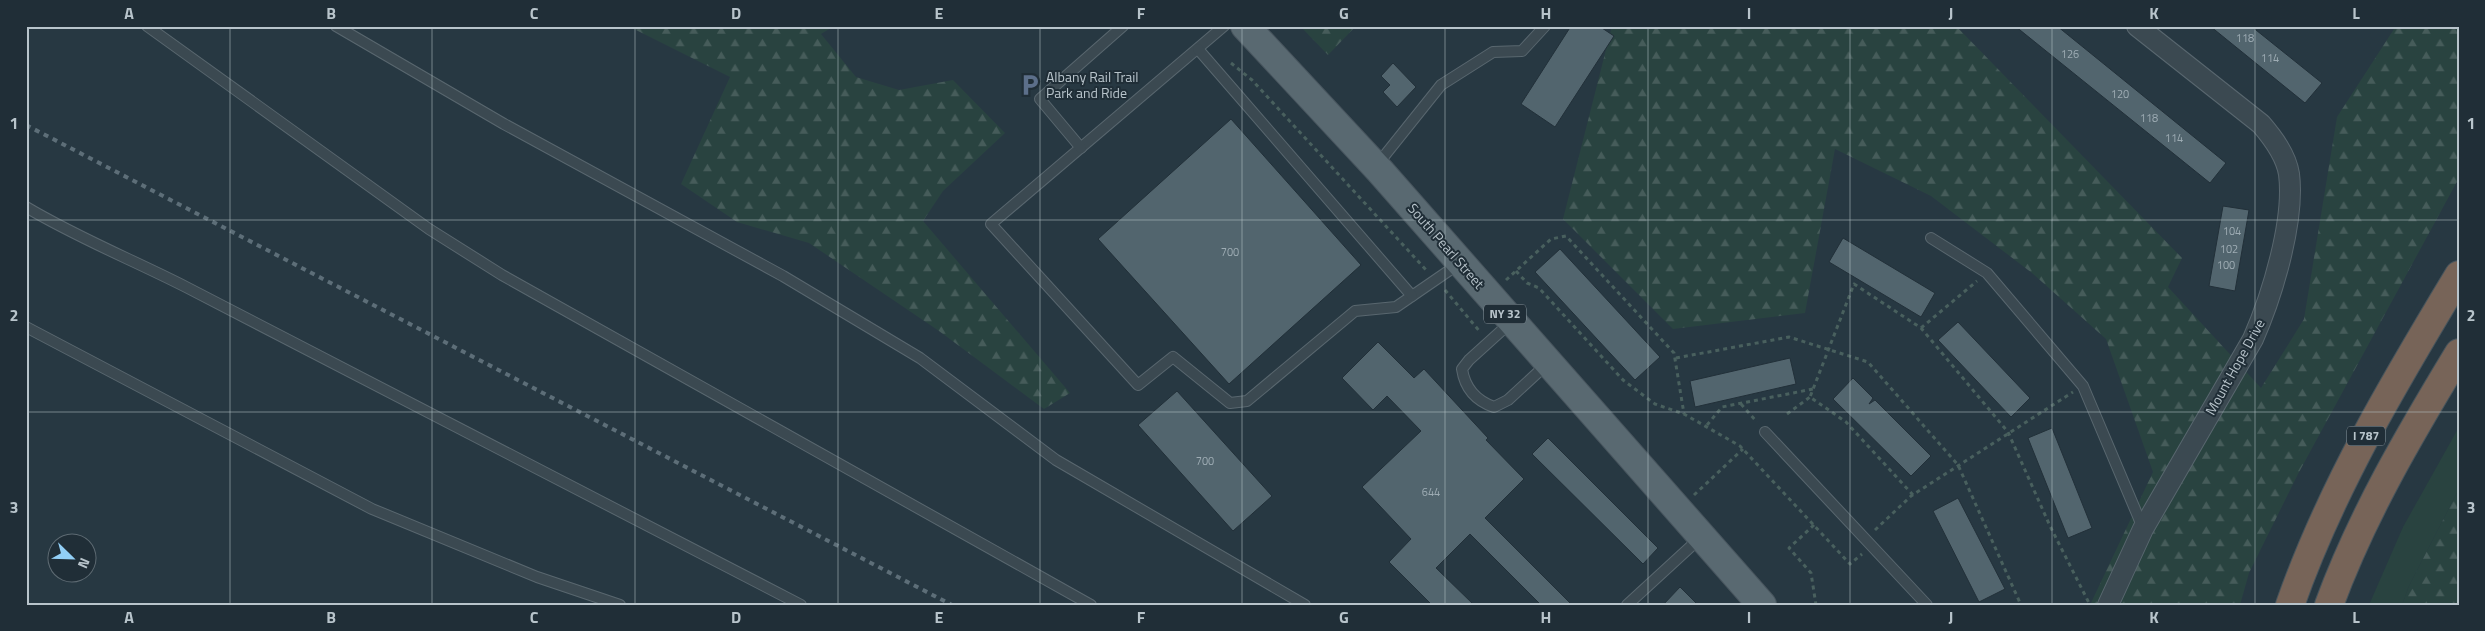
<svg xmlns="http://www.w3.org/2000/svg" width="2485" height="631" viewBox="0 0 2485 631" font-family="'Titillium Web',sans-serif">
<defs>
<pattern id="forest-firs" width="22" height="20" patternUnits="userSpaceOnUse" patternTransform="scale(1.25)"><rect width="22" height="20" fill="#294340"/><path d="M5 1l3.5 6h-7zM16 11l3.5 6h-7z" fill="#465c5a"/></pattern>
</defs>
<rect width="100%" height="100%" fill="#273842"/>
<polygon fill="#294340" points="2459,427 2459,489 2409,586 2402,605 2369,605 2403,527"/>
<g fill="url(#forest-firs)">
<polygon points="628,26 834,26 821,34 856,77 899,90 953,80 1005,133 943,191 923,221 1070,393 1044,409 939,331 809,243 737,222 681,184 730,77"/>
<polygon points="1300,26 1356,26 1328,55"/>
<polygon points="1612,26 1956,26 2182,258 2168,287 2261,388 2304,319 2337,117 2396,26 2459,26 2459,178 2298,474 2249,573 2240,605 2090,605 2153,472 2106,339 2032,273 1931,196 1835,149 1805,313 1673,329 1563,219"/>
<polygon points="2459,489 2459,605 2402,605 2409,586"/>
</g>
<g fill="#52656e" stroke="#223039">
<polygon points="1571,26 1599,26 1614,36 1555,127 1521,104"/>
<polygon points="2015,26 2057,26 2226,163 2210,183"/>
<polygon points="2210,26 2251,26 2322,83 2305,103"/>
<polygon points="1393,63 1416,87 1397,107 1383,92 1390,85 1381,76"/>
<polygon points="1231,119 1361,265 1229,384 1098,239"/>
<polygon points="2223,206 2249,210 2235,291 2209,286"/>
<polygon points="1843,238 1935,293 1921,317 1829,262"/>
<polygon points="1560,249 1660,357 1635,380 1535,272"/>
<polygon points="1958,322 2030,398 2011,417 1938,340"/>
<polygon points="1378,342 1414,378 1424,369 1488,438 1486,440 1524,479 1485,518 1572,605 1541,605 1470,534 1436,568 1474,605 1432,605 1389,562 1411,539 1362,487 1421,431 1387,396 1373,410 1342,378"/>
<polygon points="1790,358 1796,384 1695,407 1690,381"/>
<polygon points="1853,378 1873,398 1869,404 1875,400 1931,456 1911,476 1833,399"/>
<polygon points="1177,391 1272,496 1233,531 1138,425"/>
<polygon points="2052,428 2092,528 2068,538 2028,438"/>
<polygon points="1548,438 1658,548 1643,564 1532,454"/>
<polygon points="1958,498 2005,589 1979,602 1933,511"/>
<polygon points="1680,587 1698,605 1663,605"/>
</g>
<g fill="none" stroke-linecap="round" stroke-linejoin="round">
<defs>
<g id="service">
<polyline points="147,26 429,229 502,275 1091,605"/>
<polyline points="336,26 504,124 783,276 920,358 1056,460 1305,605"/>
<polyline points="1224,26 991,224 1138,385 1173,357 1230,403 1247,401 1355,311 1396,307 1460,263"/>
<polyline points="1198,49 1412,296"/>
<polyline points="1081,148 1040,99 1123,26"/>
<polyline points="1377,165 1441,85 1493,52 1522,51 1545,26"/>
<path d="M26 207C78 238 133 260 186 287L801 605"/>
<polyline points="1931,238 1987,273 2083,386 2143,528"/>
<path d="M1511 322 1469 360 1462 369C1465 389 1477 401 1494 407L1508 400 1547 364"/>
<polyline points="26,327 372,509 537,577 620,605"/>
<polyline points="1765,432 1927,605"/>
<polyline points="1627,605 1700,538"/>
</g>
<path id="minor" d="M2108 605 2143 529 2253 339C2272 296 2295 221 2289 174 2286 155 2273 138 2261 124L2137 26"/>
<polyline id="primary" points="1245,26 1380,171 1762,605"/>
<g id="motorway">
<path d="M2290 605C2331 488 2395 381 2459 275"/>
<path d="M2329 605C2362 515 2410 434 2459 353"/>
</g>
</defs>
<use href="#service" stroke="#59676f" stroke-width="12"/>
<use href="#minor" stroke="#59676f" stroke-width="22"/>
<use href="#primary" stroke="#48555e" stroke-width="30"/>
<use href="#motorway" stroke="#46545c" stroke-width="30"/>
<g stroke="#49605e" stroke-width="3" stroke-dasharray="4 4" stroke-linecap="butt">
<polyline points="1231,63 1252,80 1427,271"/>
<polyline points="1516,271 1527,283 1539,288 1623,380 1655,404 1684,414 1740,446 1850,564 1862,554"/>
<polyline points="1506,280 1551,239 1566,236 1674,353 1684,414"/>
<polyline points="1445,290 1481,333"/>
<polyline points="1921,328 1977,281"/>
<polyline points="1676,358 1789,337 1868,362 1958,465 2021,605"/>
<polyline points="1741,404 1757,422"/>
<polyline points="1787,414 1810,397"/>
<polyline points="1707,425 1722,407 1813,389"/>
<polyline points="1694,495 1743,449"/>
<polyline points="1913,495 1846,422 1810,397 1854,284 1921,328 2008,432 2050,526 2089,603"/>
<polyline points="1814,525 1789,548 1811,573 1816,605"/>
<polyline points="1875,530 1911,496 2073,392"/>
</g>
<use href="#service" stroke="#3b4951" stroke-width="10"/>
<use href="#minor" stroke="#3b4951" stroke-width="20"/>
<use href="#primary" stroke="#596971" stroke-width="28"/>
<use href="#motorway" stroke="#776458" stroke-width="28"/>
<polyline stroke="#5d6e78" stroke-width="4" stroke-dasharray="5 5" stroke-linecap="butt" points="26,125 952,605"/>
</g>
<path fill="none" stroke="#b8c4cb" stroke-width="1" stroke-opacity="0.55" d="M230 26V605M432 26V605M635 26V605M838 26V605M1040 26V605M1242 26V605M1445 26V605M1648 26V605M1850 26V605M2052 26V605M2255 26V605M26 220H2459M26 412H2459"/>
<defs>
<symbol id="parking-bare" viewBox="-9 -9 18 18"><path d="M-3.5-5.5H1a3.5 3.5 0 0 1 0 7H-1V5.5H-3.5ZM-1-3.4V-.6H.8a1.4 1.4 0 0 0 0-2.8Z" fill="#5c6f8a" stroke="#202e37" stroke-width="2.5" paint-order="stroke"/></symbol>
</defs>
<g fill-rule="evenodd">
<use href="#parking-bare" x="1014" y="69" width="32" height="32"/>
</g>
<g text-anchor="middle" stroke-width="4" stroke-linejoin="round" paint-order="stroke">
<g font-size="11" fill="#9eacb4">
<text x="2245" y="42">118</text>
<text x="2070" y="58">126</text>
<text x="2270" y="62">114</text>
<text x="2120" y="98">120</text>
<text x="2149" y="122">118</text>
<text x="2174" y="142">114</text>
<text x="2232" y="235">104</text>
<text x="2229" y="253">102</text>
<text x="1230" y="256">700</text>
<text x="2226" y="269">100</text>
<text x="1205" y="465">700</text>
<text x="1431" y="496">644</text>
</g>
<g fill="#202e37" stroke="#8a979f" stroke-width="1">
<rect x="1484" y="304.5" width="42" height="19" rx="4"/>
<rect x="2347" y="426.5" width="38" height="19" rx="4"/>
</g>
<g font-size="12" font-weight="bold" fill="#b8c4cb">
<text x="1505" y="318">NY 32</text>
<text x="2366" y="440">I 787</text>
</g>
<g font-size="14" fill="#b8c4cb" stroke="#202e37" text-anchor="start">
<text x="1046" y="82">Albany Rail Trail<tspan x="1046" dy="16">Park and Ride</tspan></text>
</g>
<g font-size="14" fill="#b8c4cb" stroke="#202e37">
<text transform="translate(1446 246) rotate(49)" y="5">South Pearl Street</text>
<text transform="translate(2235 367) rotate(-61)" y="5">Mount Hope Drive</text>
</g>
</g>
<rect width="2485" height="631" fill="none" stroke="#202e37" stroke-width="55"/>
<g transform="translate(72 558) rotate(113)"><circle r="24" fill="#202e37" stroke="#5d6a72"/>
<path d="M0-4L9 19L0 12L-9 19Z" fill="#92cff6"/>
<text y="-8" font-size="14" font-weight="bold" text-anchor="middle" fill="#b8c4cb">N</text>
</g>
<rect x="28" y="28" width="2430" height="576" fill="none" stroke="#b8c4cb" stroke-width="2"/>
<g font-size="16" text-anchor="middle" font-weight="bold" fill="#b8c4cb">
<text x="129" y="19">A</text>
<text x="331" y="19">B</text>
<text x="534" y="19">C</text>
<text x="736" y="19">D</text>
<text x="939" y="19">E</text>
<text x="1141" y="19">F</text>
<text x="1344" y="19">G</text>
<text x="1546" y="19">H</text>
<text x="1749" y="19">I</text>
<text x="1951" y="19">J</text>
<text x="2154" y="19">K</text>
<text x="2356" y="19">L</text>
<text x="14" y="129">1</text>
<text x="2471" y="129">1</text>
<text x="14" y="321">2</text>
<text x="2471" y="321">2</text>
<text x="14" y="513">3</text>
<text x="2471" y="513">3</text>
<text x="129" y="623">A</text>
<text x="331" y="623">B</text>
<text x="534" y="623">C</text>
<text x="736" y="623">D</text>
<text x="939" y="623">E</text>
<text x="1141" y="623">F</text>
<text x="1344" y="623">G</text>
<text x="1546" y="623">H</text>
<text x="1749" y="623">I</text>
<text x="1951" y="623">J</text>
<text x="2154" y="623">K</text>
<text x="2356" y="623">L</text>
</g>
</svg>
